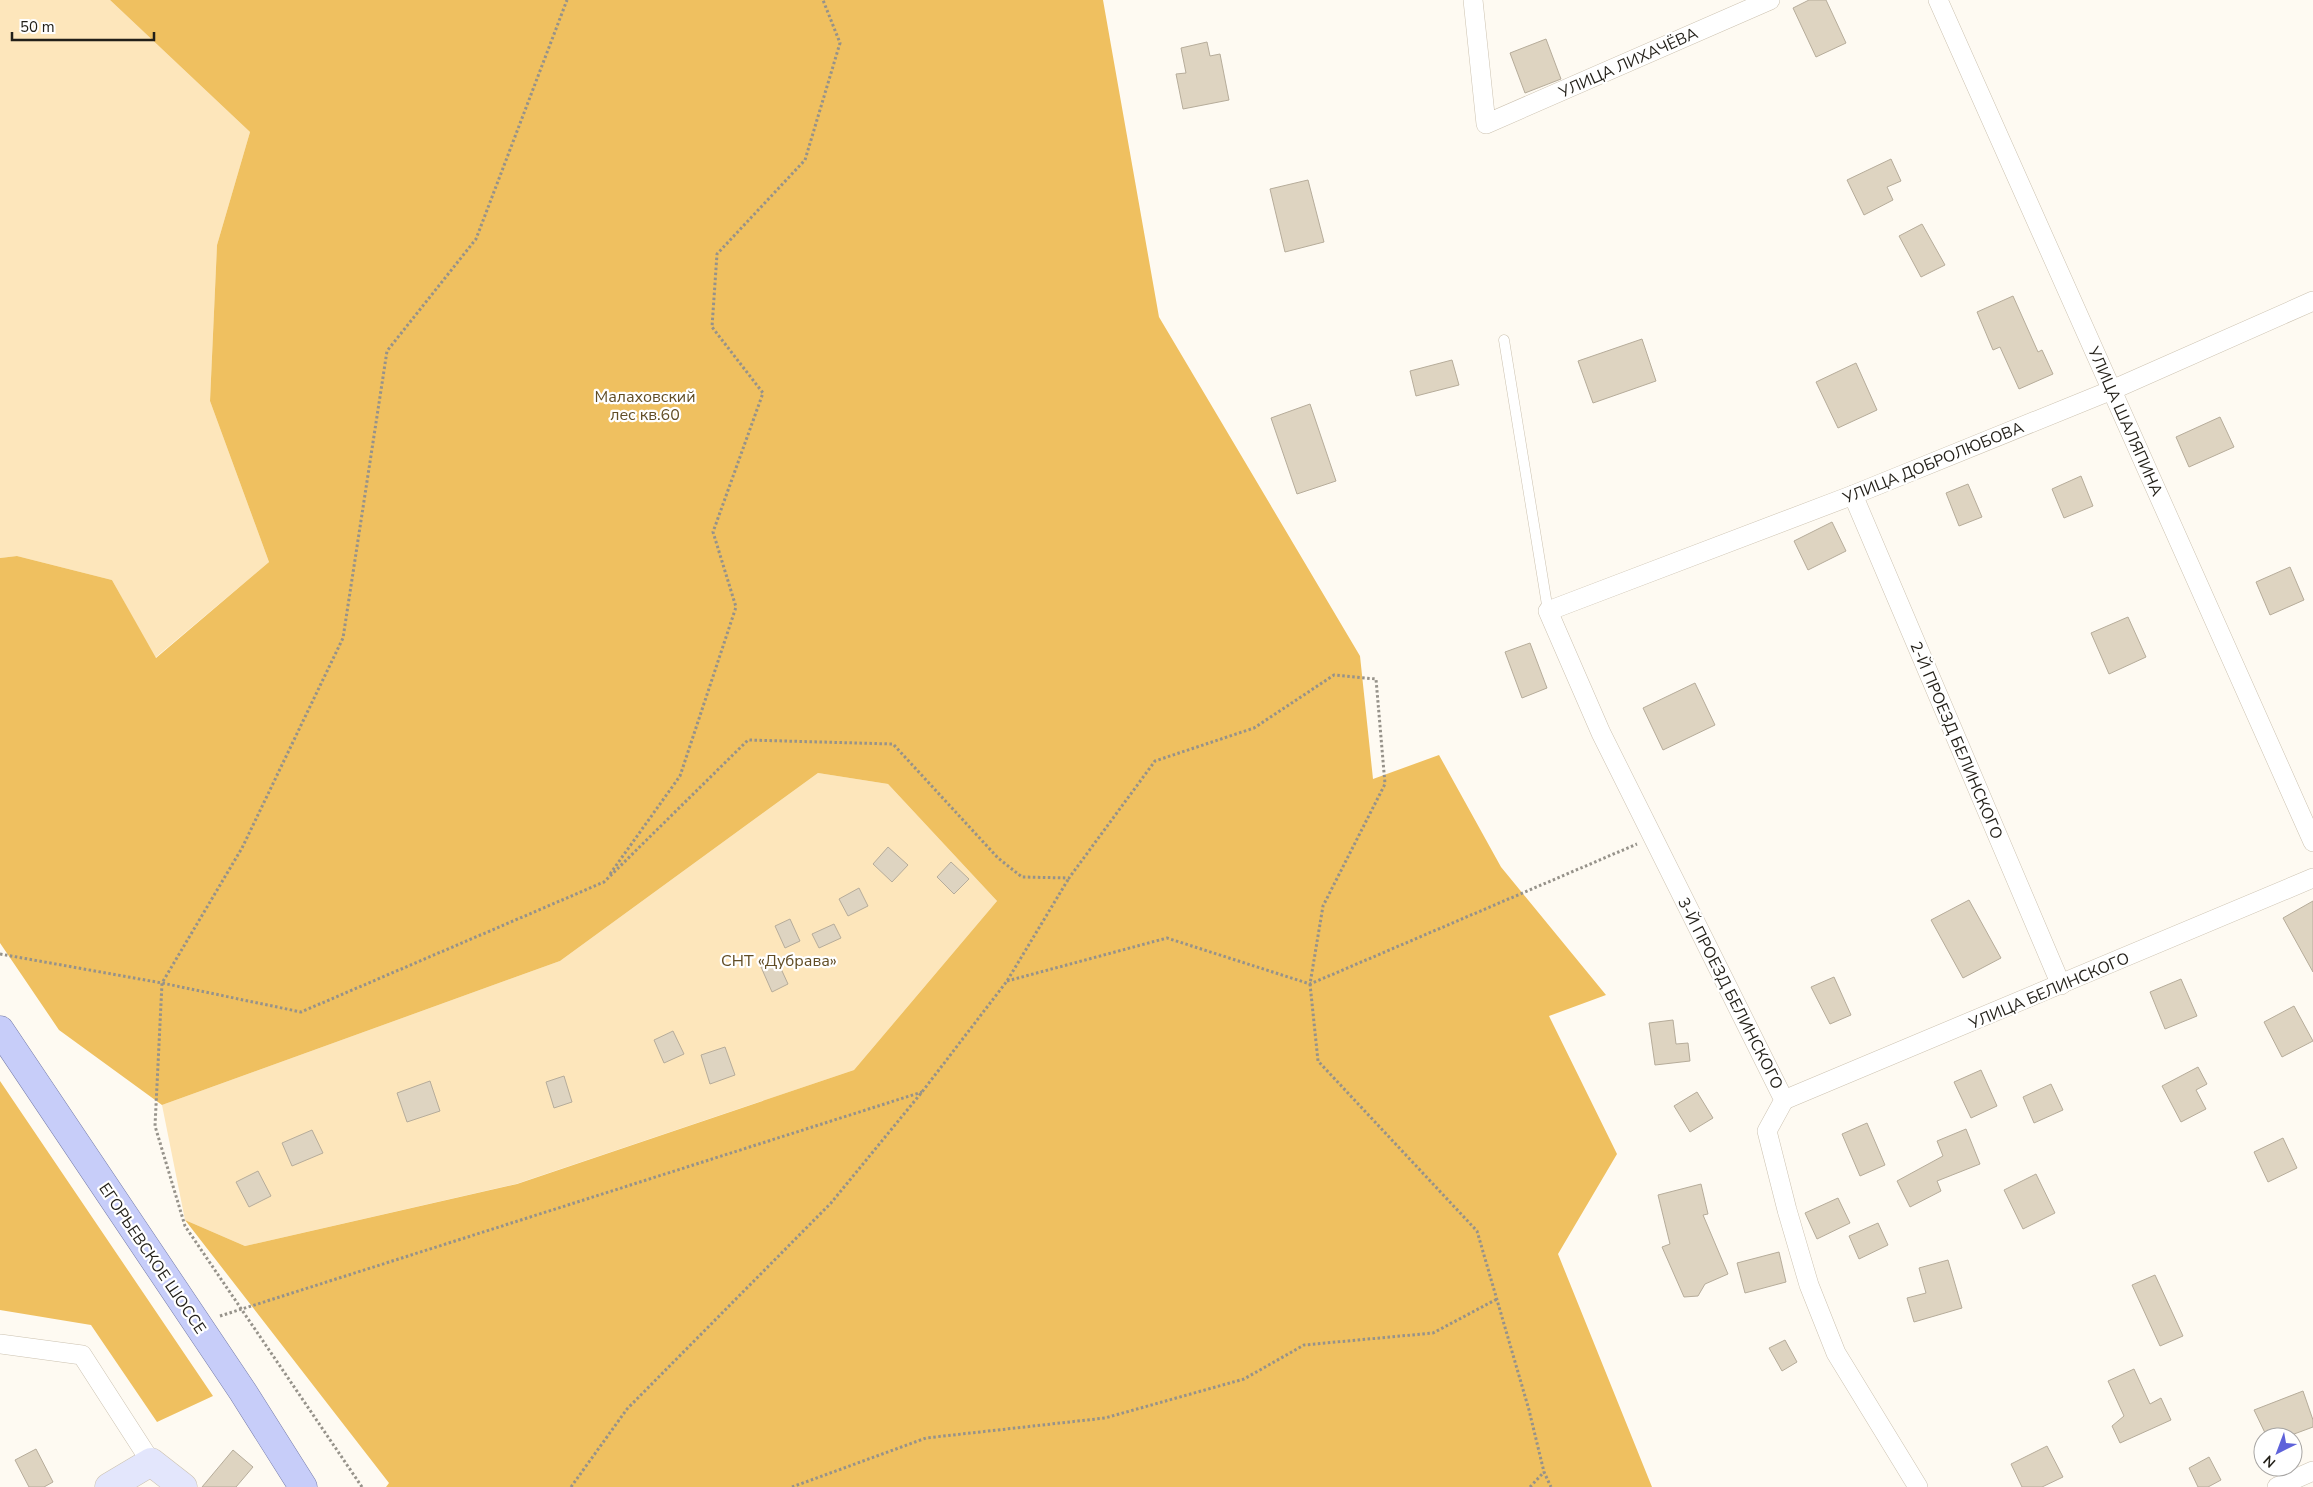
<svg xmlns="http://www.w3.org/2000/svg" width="2313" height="1487" viewBox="0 0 2313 1487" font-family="'Nunito Sans',sans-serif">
<rect width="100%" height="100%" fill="#fefaf2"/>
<g fill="#fde6bb">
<polygon points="0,0 110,0 250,132 217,245 210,401 269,562 155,658 112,580 17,556 0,558"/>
<polygon points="818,773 888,784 997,901 854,1070 516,1184 245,1246 185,1220 162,1105 560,961"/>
</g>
<g fill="#efc060">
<polygon points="110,0 1103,0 1159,317 1360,656 1373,779 1439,755 1501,867 1606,995 1549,1016 1617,1154 1558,1254 1652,1487 386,1487 389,1483 185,1220 245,1246 517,1184 854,1070 997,901 888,784 818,773 560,961 162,1105 59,1030 0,943 0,558 17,556 112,580 156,658 269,562 210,401 217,245 250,132"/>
<polygon points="0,1081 213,1396 157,1422 91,1325 0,1310"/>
</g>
<g fill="#ded4c1" stroke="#b6ac9a">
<polygon points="1809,0 1826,0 1846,43 1816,57 1793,8"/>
<polygon points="1546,39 1561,79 1525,93 1510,53"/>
<polygon points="1207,42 1210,56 1220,54 1229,100 1183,109 1176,74 1186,73 1181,48"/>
<polygon points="1891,159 1901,181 1887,187 1893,200 1864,215 1847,180"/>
<polygon points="1308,180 1324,242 1285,252 1270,189"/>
<polygon points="1922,224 1945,265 1921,277 1899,236"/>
<polygon points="2013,296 2038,352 2042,350 2053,374 2019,389 2000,347 1993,350 1977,312"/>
<polygon points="1642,339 1656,381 1593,403 1578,361"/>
<polygon points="1452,360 1459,385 1416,396 1410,371"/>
<polygon points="1856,363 1877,410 1838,428 1816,382"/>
<polygon points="1310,404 1336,481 1297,494 1271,418"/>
<polygon points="2220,417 2234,447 2189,467 2176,437"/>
<polygon points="2081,476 2093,506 2064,518 2052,489"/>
<polygon points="1968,484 1982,517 1959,526 1946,493"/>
<polygon points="1832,522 1846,551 1808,570 1794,541"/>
<polygon points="2290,567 2304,600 2270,615 2256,582"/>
<polygon points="2128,617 2146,657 2109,674 2091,633"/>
<polygon points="1530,643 1547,688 1522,698 1505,652"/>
<polygon points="1695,683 1715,725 1663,750 1643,708"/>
<polygon points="888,847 908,865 892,882 873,864"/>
<polygon points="951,862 969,879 954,894 937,877"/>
<polygon points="859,888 868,906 848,916 839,899"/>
<polygon points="1969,900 2001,958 1963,978 1931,920"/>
<polygon points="2313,901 2313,972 2283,918"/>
<polygon points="790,919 800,941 785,948 775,926"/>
<polygon points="834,924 841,938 819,948 812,934"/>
<polygon points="777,960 788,984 772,992 761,967"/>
<polygon points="1834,977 1851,1015 1830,1024 1811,987"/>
<polygon points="2181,979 2197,1016 2165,1029 2150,992"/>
<polygon points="2294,1006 2313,1041 2282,1057 2264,1022"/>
<polygon points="1673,1020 1676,1044 1688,1043 1690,1061 1655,1065 1649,1023"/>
<polygon points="673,1031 684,1054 664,1063 654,1040"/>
<polygon points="725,1047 735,1075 710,1084 701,1055"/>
<polygon points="2198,1067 2207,1084 2196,1090 2206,1109 2181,1122 2162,1086"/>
<polygon points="1981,1070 1997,1106 1971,1118 1954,1082"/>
<polygon points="564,1076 572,1102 554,1108 546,1082"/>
<polygon points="430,1081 440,1111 407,1122 397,1093"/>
<polygon points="2051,1084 2063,1110 2034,1123 2023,1097"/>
<polygon points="1697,1092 1713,1118 1690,1132 1674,1106"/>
<polygon points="1867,1123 1885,1165 1860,1176 1842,1134"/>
<polygon points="1966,1129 1980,1164 1937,1181 1941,1191 1910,1207 1897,1181 1943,1156 1937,1141"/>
<polygon points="312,1130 323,1153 292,1166 282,1143"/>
<polygon points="2283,1138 2297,1168 2268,1182 2254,1152"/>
<polygon points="258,1171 271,1196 249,1207 236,1182"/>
<polygon points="2036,1174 2055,1213 2023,1229 2004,1190"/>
<polygon points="1701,1184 1708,1214 1703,1215 1728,1274 1705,1284 1698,1296 1684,1297 1662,1247 1670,1244 1658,1195"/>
<polygon points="1838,1198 1850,1223 1817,1239 1805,1213"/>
<polygon points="1878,1223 1888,1245 1859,1259 1849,1236"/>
<polygon points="1779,1252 1786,1282 1745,1293 1737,1263"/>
<polygon points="1948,1260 1962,1308 1914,1322 1907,1298 1926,1293 1919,1268"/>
<polygon points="2155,1275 2183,1336 2160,1346 2132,1285"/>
<polygon points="1785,1340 1797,1362 1782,1371 1769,1348"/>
<polygon points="2134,1369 2150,1404 2161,1398 2171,1420 2120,1443 2112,1426 2124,1416 2108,1381"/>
<polygon points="2303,1391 2313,1420 2313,1427 2286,1437 2267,1437 2254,1410"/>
<polygon points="2047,1446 2063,1477 2042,1487 2022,1487 2011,1464"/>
<polygon points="36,1449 53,1482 44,1487 29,1487 15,1460"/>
<polygon points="233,1450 253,1467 236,1487 202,1487"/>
<polygon points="2209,1457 2221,1480 2208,1487 2198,1487 2189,1468"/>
</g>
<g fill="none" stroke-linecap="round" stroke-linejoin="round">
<defs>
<polyline id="lane" points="1504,340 1548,611"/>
<g id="street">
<polyline points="1473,0 1486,124 1770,0"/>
<polyline points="1938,0 2313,842"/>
<polyline points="1853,495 2061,985"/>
<polyline points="1784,1100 2313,878"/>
<polyline points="0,1344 82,1355 151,1462"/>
<polyline points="1918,1487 1836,1353 1809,1285 1787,1210 1767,1131 1784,1100 1601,733 1548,611 1853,495 2112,390 2313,301"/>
<polyline points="2277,1487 2313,1471"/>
</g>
<polyline id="secondary" points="109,1487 151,1462 183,1487"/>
<polyline id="primary" points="0,1030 243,1392 303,1487"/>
</defs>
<use href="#lane" stroke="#ccc2b0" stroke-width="11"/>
<use href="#street" stroke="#ccc2b0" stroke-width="20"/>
<use href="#secondary" stroke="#ccc2b0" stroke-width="29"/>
<use href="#primary" stroke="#757ba8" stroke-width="29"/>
<g stroke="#96928a" stroke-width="3" stroke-dasharray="2.5 2.5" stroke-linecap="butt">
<polyline points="610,874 680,776 736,607 713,532 763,393 712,327 717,254 805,160 840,43 823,0"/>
<polyline points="0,954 162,983 301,1012 604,882 748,740 893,744 998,858 1022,877 1069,878 1155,761 1254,728 1334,675 1376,679 1385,784 1323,906 1310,984 1318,1061 1477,1231 1529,1410 1544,1472 1551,1487"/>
<polyline points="1007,981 1167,938 1310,984 1637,844"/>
<polyline points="220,1316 922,1092"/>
<polyline points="362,1487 185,1226 155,1126 162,983 242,848 343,638 387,351 476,239 567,0"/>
<polyline points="571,1487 627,1409 831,1203 922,1092 1007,981 1069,878"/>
<polyline points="792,1487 926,1438 1105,1418 1244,1379 1304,1345 1433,1333 1497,1299"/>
<polyline points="1530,1487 1544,1472"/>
</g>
<use href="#lane" stroke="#fff" stroke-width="10"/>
<use href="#street" stroke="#fff" stroke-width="19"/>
<use href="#secondary" stroke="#e3e6fc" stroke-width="28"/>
<use href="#primary" stroke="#c7cdf9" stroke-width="28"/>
</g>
<g text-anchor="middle" stroke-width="4.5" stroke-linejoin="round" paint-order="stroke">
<g font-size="16" fill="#221f18" stroke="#fff">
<text transform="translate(1628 62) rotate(-24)" y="6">УЛИЦА ЛИХАЧЁВА</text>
<text transform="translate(2126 421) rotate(66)" y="6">УЛИЦА ШАЛЯПИНА</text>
<text transform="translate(1933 462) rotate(-22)" y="6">УЛИЦА ДОБРОЛЮБОВА</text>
<text transform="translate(1957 740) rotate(67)" y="6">2-Й ПРОЕЗД БЕЛИНСКОГО</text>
<text transform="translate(2049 990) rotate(-23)" y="6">УЛИЦА БЕЛИНСКОГО</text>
<text transform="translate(1731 993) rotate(63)" y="6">3-Й ПРОЕЗД БЕЛИНСКОГО</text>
<text transform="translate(153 1258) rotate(56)" y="6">ЕГОРЬЕВСКОЕ ШОССЕ</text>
</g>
<g font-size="16" fill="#614d25" stroke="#fff">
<text x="645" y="402">Малаховский<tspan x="645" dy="18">лес кв.60</tspan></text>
<text x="779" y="966">СНТ «Дубрава»</text>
</g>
</g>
<g transform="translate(2278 1452) rotate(222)"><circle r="24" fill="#ffffff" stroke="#a7a5a3"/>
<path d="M0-4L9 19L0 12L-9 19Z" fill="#5e62da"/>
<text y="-8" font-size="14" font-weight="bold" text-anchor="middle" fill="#221f18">N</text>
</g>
<path d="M12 32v8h142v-8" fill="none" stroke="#221f18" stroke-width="2.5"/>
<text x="20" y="32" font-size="15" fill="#221f18" stroke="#ffffff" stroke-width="4" paint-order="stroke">50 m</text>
</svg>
